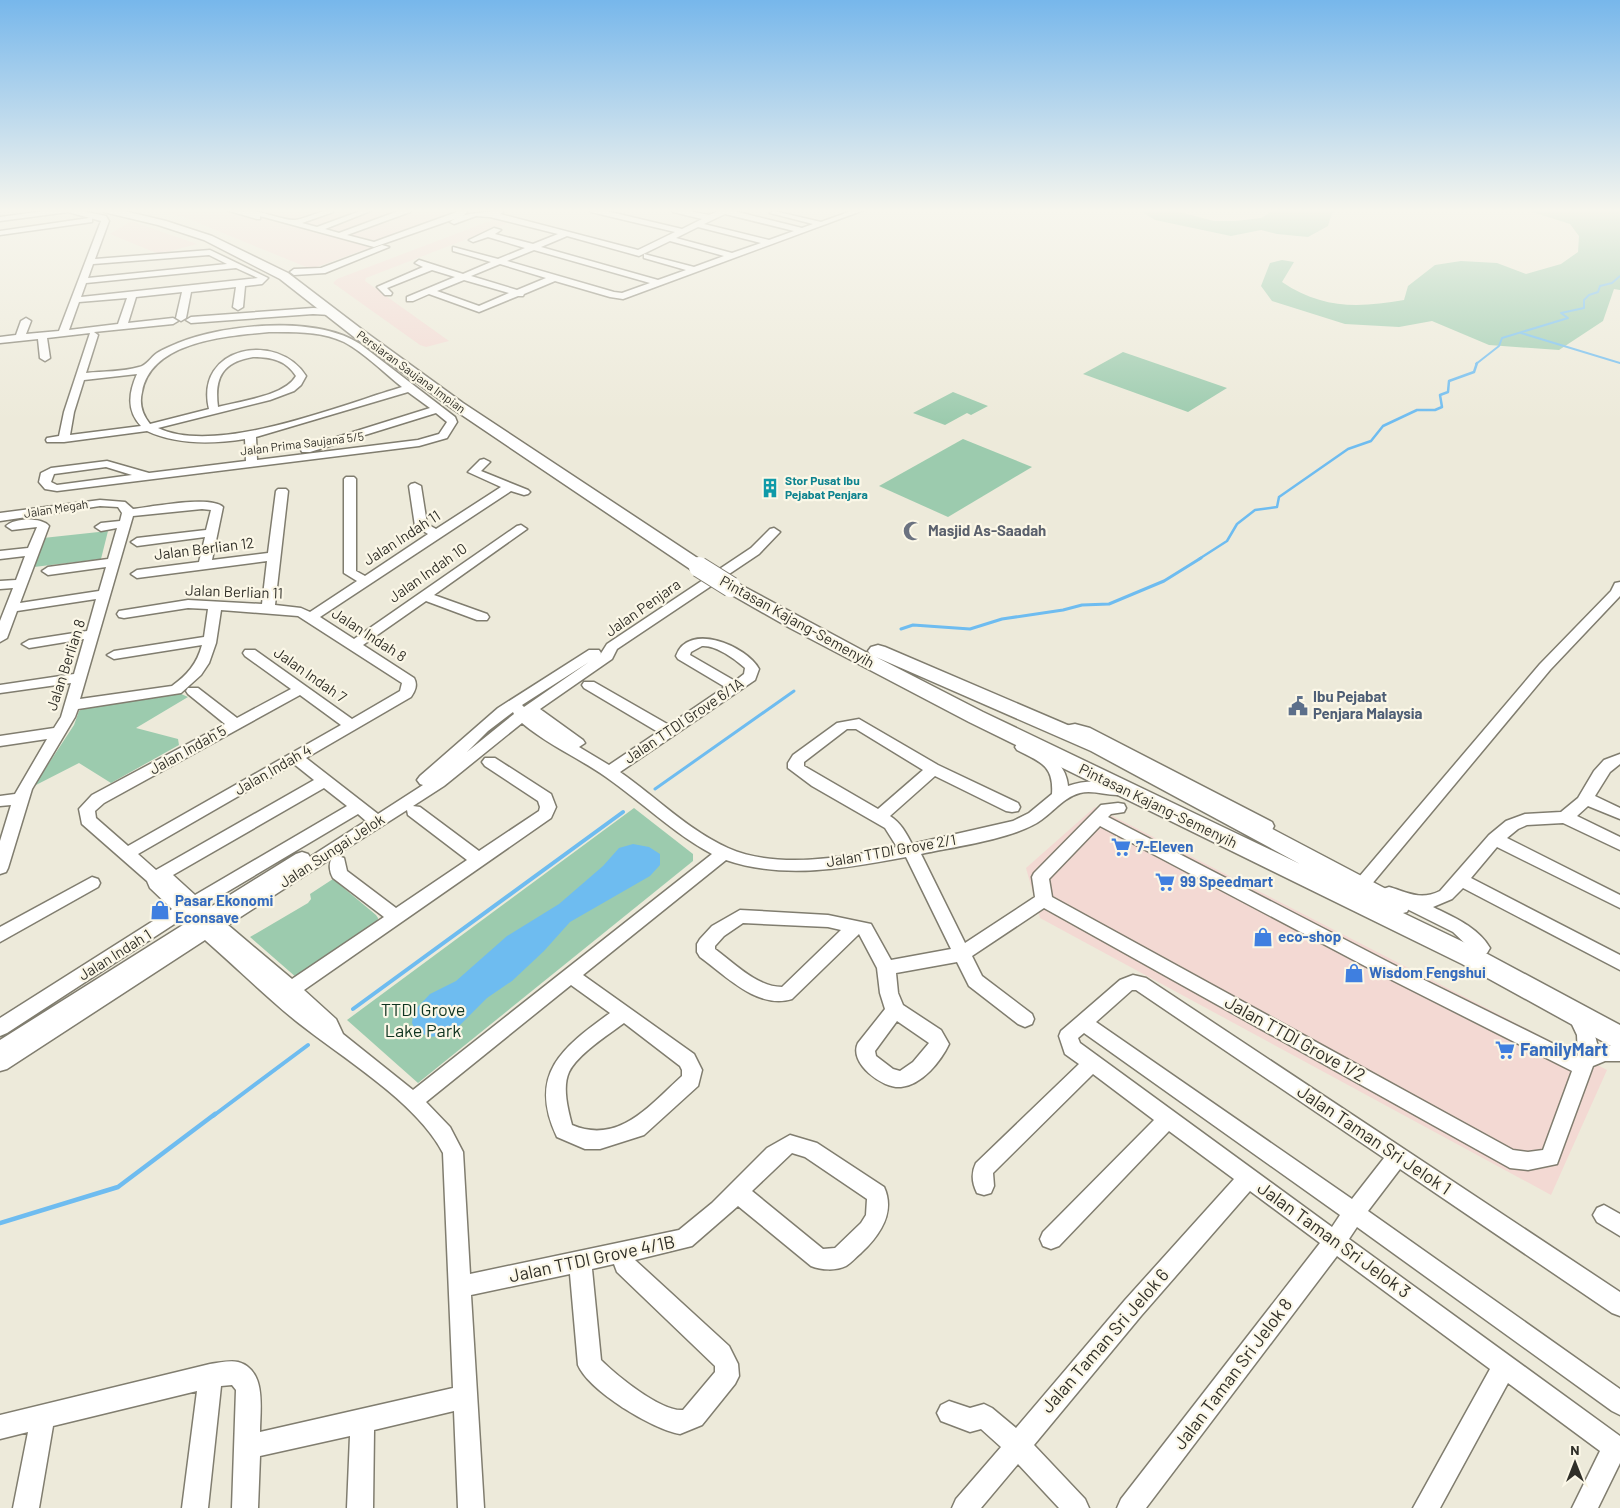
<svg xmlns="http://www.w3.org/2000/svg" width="1620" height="1508" viewBox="0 0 1620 1508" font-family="Barlow,sans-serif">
<rect width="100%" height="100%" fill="#edeada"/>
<g fill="#f3d9d3">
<polygon points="150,210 464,210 466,213 311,269 184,217"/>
<polygon points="495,219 508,223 366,278 365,281 449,341 426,347 420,345 333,283 337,279"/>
<polygon points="131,221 197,244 159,254 110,234"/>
<polygon points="1095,807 1607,1070 1551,1195 1040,918 1026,868"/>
</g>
<g fill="#9ccbae">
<polygon points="1139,210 1172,210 1214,221 1235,221 1261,218 1274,210 1338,210 1332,213 1328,226 1308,237 1277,234 1261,230 1231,236 1155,220"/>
<path d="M1526 210H1620V290L1614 289 1603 321 1559 350 1489 345 1432 321 1399 327 1345 324 1272 301 1261 286 1270 263 1282 260 1294 262 1282 282C1322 309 1358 308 1404 300L1408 286 1435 265 1461 261 1497 263 1526 274 1561 264 1578 252 1579 236 1570 224Z"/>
<polygon points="1123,352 1227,388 1188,412 1083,374"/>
<polygon points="953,392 988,406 971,415 967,413 945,425 913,413"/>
<polygon points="963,439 1032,467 948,517 879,486"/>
<polygon points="108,531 101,559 34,567 43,538"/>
<polygon points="179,693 188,697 136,728 178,739 179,745 111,783 79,763 34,786 74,725 79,711 88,706"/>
<polygon points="634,808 693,854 693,861 418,1083 347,1020"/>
<polygon points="333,879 376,915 378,918 377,925 297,978 250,937 308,903 311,899 310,894"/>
</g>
<polygon fill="#6ebcf0" points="633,844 649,847 660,854 660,865 650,876 570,922 544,951 512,981 487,998 459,1026 445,1035 430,1037 416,1031 412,1023 414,1011 430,994 456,981 507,936 559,904 603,866 619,848"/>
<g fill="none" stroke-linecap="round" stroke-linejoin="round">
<g stroke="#6ebcf0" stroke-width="2">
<polyline points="1521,333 1620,363"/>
<polyline points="1476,364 1499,346 1502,338 1568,318 1561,313 1584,308 1584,300 1589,295 1598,292 1600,286 1612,283 1620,276"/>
</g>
<polyline stroke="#6ebcf0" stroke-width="2.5" points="1199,559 1227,541 1237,524 1255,510 1277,507 1279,497 1348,449 1371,441 1383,426 1417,410 1435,410 1442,407 1440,395 1448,392 1449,381 1474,372 1477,363"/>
<g stroke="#6ebcf0" stroke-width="3">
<polyline points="901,629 913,625 970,629 1002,619 1063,610 1082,605 1109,604 1164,581 1201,558"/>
<polyline points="655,789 794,691"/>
</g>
<g stroke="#6ebcf0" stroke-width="4">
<polyline points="353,1009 623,812"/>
<polyline points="213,1116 308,1045"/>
</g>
<polyline stroke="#6ebcf0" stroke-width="4.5" points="0,1223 118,1187 215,1114"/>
<defs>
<g id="minor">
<path d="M52 210H77L106 216 109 221 95 259 210 250 268 278 262 284 245 286 243 307 238 310 233 307 236 287 191 292 186 318 181 321 176 318 182 292 136 297 128 323 173 318 178 321 173 324 94 332 98 335 86 373C103 371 123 372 139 367 146 366 151 357 157 353 163 349 171 346 178 343 224 324 317 315 360 344L455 417 457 422 447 438 419 446 57 491 45 489 39 482 41 473 51 468 107 461 149 473 246 461 245 439C212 444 177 445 147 431L64 442H47L46 440 47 438 59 436 64 412 90 333 47 338 50 358 45 361 40 358 38 339 0 343V337L16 335 21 321 26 318 31 321 26 334 59 331 101 221 68 212 0 221V217ZM209 255 227 264 88 278 93 264ZM236 268 258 278 81 297 86 283ZM127 298 118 324 69 330 79 302ZM269 332C293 332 322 331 344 342 365 353 384 373 402 387 341 405 217 456 158 428L270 400 294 391 301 385 306 376C278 331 194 346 209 409L150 424C142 414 139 404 142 392 151 341 227 336 269 332ZM253 357C271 357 286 360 296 376 285 396 240 401 218 407 214 377 223 362 253 357ZM137 374C129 392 126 410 141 426L70 435 74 412 84 380ZM408 392 430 408 302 448 301 450 302 452H310L436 413 447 422 439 434 418 440 257 460 256 437ZM106 467 132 475 57 485 51 482 54 474Z"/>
<path d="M226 210 245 212 244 210C260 210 284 221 295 220 309 218 319 210 334 210L333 212 302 223 317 227 363 210H373L325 229 339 233 401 210H411L410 212 347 235 374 242 457 212 456 210H465L467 212 463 216 374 247 260 216V219H257Z"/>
<path d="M499 210 503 212 500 214 638 250 675 232 591 212 590 210H602L682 229 702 219 673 212 672 210H684L709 215 720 210H730L802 228 813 224 770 213 774 211 821 222 854 210H864L623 299 610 297 555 281 524 294 523 296H518L479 312 429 294 413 301H407V297L455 277 432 270 387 288 392 293 391 295H385L377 287 423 267 415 263 419 260 463 274 491 262 453 251V247L498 259 525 248 488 237 473 242 469 240 494 228 501 230 495 234 533 244 558 234 490 217 476 216 454 224 450 222C465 211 482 214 499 210ZM725 214 794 231 769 240 704 224ZM698 227 761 243 732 253 676 238ZM567 236 639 256 670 241 724 256 694 267 644 254V258L686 270 658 280 541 247ZM534 250 650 283 622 293 614 292 507 261ZM500 264 546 278 517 290 471 276ZM464 280 509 293 479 306 437 291Z"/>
<polygon points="89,218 92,218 92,222 0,235 0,231"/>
<polygon points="382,245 389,247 325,273 294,275 290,272 294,269 321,268"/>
<polygon points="313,308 331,309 336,312 331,315 313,314 191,323 186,320 191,317"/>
<path d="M484 459 490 462 481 471 528 490 530 492 528 494 524 495 511 491 320 617 354 639 517 526 521 525 527 529 434 595 487 614 489 617 487 620H477L426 601 363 645 414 678C418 685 415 691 411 697L306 758 378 814 423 785 420 784 417 780 420 776 498 708 589 650H599L601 653 600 655 607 644 751 548 770 529 774 528 780 532 759 554 617 649 612 659 540 709 583 740 585 743 579 747 609 765 658 732 584 688 582 685 584 682H594L669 725 725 687 678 659 676 656C688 621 747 646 759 669L755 680 620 772C656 797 688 830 728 848 777 870 847 857 897 847L885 828 812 786 788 768V763L793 755 837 723 859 719 938 765 1018 803 1020 807 1018 811 1012 812 1006 811 935 776 890 816C901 823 906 833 912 844L1013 821 1029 813 1052 794C1054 765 1040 762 1017 750L1015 747 1017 744 1022 742C1044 748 1066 762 1068 786 1087 779 1106 781 1125 786L1128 790 1125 794C1111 798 1095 789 1080 793 1061 798 1050 817 1033 825 1005 840 953 847 921 854L965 943 1035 897 1032 877 1034 873 1101 805 1118 803 1124 804 1126 808 1124 812 1111 814 1108 817 1392 964 1578 1056 1577 1035 1568 1016 1570 1011 1577 1009 1584 1011 1593 1028 1598 1047 1620 1045V1061H1605L1593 1066 1557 1164 1528 1170 1510 1168 1044 908 972 956 982 976 1032 1014 1034 1019 1032 1024 1025 1027 1018 1024 969 986 957 962 896 973 898 993 903 1005 941 1030 949 1044C941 1061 922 1085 901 1087 883 1089 848 1063 858 1043L885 1009 880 993 877 968 859 934 792 999C758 1010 725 975 700 957L697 952V944L700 939 712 926 740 910 828 915 871 924 891 960 951 949 906 857C847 868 784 880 726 860L583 975 694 1054 702 1070 698 1086 644 1135 600 1149H585L557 1137C527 1074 563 1047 610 1013L571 985 426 1102 450 1127 463 1152 470 1274 679 1230 712 1203 767 1148 790 1135 817 1143 884 1187C896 1213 879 1236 861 1253 856 1257 851 1263 846 1266 836 1271 821 1270 811 1266L738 1206 692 1246 635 1260 729 1346 738 1364 739 1376 735 1384 702 1425 680 1434C652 1429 589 1391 578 1365L570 1274 471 1295 484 1508H458L454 1411 374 1430 373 1508H347L350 1436 260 1456 258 1508H232L236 1390 232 1385 221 1386 208 1508H182L197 1391 53 1426 39 1508H13L28 1432 0 1439V1415L210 1364C218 1363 230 1360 238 1362 267 1370 260 1409 260 1432L453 1388 443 1153C417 1102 341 1057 296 1021 265 996 236 967 205 940L7 1069 0 1071V1040L186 923 182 919 7 1033 0 1036V1018L172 909 150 888 147 881 82 824 79 809 92 795 225 724 188 694 186 691 188 688H198L237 718 291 689 245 656 243 653 245 650H255L352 719 400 691 402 683 298 616 221 610 216 643 209 663 201 675 181 693 78 709 75 717 32 789 8 868 6 872 0 874V841L11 805 0 806V796L15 794 47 739 0 746V736L54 728 61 717 71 683 0 693V685L74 674 84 639 29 648 22 644 29 640 87 631 96 599 17 611 7 638 0 642V621L13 588 0 589V581L16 580 25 556 0 559V551L28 548 37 527 12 530 6 526C14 518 41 517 49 526L20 603 99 591 106 567 48 575 42 571 48 567 108 559 117 528 101 531 95 527 101 523 120 521 122 513 118 507 100 506 0 521V513L100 500 125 502 133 509C151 507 211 495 223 507L212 560 268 553 276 491 278 489H286L288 491 275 605 301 608 310 612 357 581 344 573V479L346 477H354L356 479V571L365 576 428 534 415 526 409 486 411 484 415 483 421 486 427 524 436 529 501 487 468 472 480 460ZM202 509 211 510 206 530 137 538 131 542 137 546 205 537 199 562 137 570 131 574 137 578 267 561 262 604 188 600 119 611 117 614 119 617 124 618 188 608 208 609 204 637 114 651 107 655 114 659 202 645C197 664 187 675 172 686L80 699 133 516ZM702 646C716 645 735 659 745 668L744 674 735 681 690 655 691 652ZM589 662 524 707 522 705ZM300 695 341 725 128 846 96 818 95 811 104 803ZM513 712 514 714 467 752 488 731ZM522 723C548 745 579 758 606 777 642 802 673 833 712 854L413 1090 343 1034 336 1019 304 990 551 818 556 807 551 794 495 758H485L482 762 485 766 538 801 540 807 539 811 479 851 420 807 413 806 444 786ZM847 729H856L923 770 878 809 804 766V762ZM294 764 314 780 156 870 138 854ZM324 788 347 806 195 895 173 875ZM407 810 408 815 467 860 396 908 347 871 344 858 338 856 333 857ZM358 814 366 821 310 857 308 854 302 852 296 854 209 908 205 905ZM1100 826 1380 974 1572 1071 1543 1150 1528 1152 1513 1150 1052 897 1049 879ZM332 858C328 864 330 873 333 878L384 917 292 979 228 925ZM743 923 828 927 841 930 782 987C757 987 734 963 715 949V946L724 936ZM897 1021 929 1043 913 1062 900 1071 893 1069 876 1056 875 1051ZM624 1023 680 1066 682 1070V1076C650 1105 619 1145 572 1125 568 1110 562 1087 569 1072 578 1054 608 1035 624 1023ZM792 1153 805 1157 867 1199 866 1215 861 1223 835 1248 823 1249 752 1191ZM614 1264 617 1272 715 1366V1372L683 1410C661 1412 616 1375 601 1360L592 1269Z"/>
<polygon points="1620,582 1620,596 1550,670 1371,885 1365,887 1359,885 1357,881 1359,877 1540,664 1611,591 1615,583"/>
<polygon points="1075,724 1090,728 1272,822 1274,826 1272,830 1266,832 1260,830 1081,735 1059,733 1057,730 1059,727"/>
<path d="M1620 754V764L1610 772 1595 796 1620 808V819L1588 806 1577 816 1620 837V850L1563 823 1527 825 1518 829 1507 838 1620 895V908L1497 847 1471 878 1620 955V970L1463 888 1452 899 1433 907C1453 917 1478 927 1490 948L1487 953 1481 955 1475 953 1453 932 1383 897 1381 893 1383 889 1389 887C1407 892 1420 901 1440 891L1489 835 1506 821 1525 814 1561 812 1578 798 1594 771 1604 760Z"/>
<polygon points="92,877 98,879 100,883 98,887 0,942 0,927"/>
<path d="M1133 975 1146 978 1620 1292V1316L1612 1313 1400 1169 1368 1211 1620 1389V1415L1612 1411 1357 1227 1349 1239 1620 1436V1463L1598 1508H1572L1600 1451 1508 1383 1440 1508H1413L1490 1369 1337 1256 1146 1508H1117L1121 1499 1320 1243 1250 1191 1141 1316 1034 1445 1085 1499 1089 1508H1059L1018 1464 981 1508H952L956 1499 1001 1447 981 1429 970 1432 941 1421 937 1413 941 1405 949 1401 970 1408 984 1404 992 1408 1016 1428 1125 1300 1234 1179 1169 1131 1059 1246 1051 1249 1043 1246 1040 1239 1043 1232 1154 1120 1093 1074 993 1173 994 1186 991 1193 984 1195 977 1193C972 1183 971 1173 976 1163L1079 1064 1065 1054 1059 1036 1061 1031 1120 980ZM1132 990H1136L1384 1158 1352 1199 1096 1022ZM1084 1033 1340 1215 1332 1227 1080 1043 1078 1038Z"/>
<polygon points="1604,1205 1620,1214 1620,1236 1597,1222 1593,1215 1597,1208"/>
</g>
<g id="highway">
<polygon points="102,210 120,210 166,221 212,236 288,273 364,331 463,403 705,563 708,567 705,571 699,572 693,571 453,409 354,337 280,279 204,240 158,225 104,212"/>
<path d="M731 582 737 583 871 655 868 651 871 647 878 645 885 647 1105 741 1407 900 1410 906 1407 912 1403 913 1480 950 1620 1025V1049L1611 1046 1462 964 969 722 790 628 725 591 722 587 725 583ZM876 657 1091 751 1300 864 983 712Z"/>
</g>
</defs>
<use href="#minor" stroke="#807d6f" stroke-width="3"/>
<use href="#highway" stroke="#807d6f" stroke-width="3"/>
<use href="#minor" fill="#fff" fill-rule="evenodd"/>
<use href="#highway" fill="#fff" fill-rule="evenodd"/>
<defs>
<polyline id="highway-bridge" points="699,567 731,587"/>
</defs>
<use href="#highway-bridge" stroke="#807d6f" stroke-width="22" stroke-linecap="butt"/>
<use href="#highway-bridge" stroke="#fff" stroke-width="20"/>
</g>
<linearGradient id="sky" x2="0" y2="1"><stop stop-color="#77b7eb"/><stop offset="0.5" stop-color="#f7f6ee"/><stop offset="1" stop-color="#f7f6ee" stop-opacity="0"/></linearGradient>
<rect width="1620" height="421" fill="url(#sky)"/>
<defs>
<symbol id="building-bare" viewBox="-9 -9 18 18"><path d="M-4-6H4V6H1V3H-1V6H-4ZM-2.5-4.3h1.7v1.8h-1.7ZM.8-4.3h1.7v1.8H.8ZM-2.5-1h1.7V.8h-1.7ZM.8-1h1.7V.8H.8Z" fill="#0f9aa8" stroke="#fbf7e7" stroke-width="2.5" paint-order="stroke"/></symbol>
<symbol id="mosque-bare" viewBox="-9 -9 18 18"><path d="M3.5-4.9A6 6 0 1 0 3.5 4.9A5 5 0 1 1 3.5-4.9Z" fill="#6b7280" stroke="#fbf7e7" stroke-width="2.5" paint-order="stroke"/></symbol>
<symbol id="civic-bare" viewBox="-9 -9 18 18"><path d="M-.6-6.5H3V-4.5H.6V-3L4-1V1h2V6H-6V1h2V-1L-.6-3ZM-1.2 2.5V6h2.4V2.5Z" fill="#5c6f8a" stroke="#fbf7e7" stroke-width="2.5" paint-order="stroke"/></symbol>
<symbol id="supermarket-bare" viewBox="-9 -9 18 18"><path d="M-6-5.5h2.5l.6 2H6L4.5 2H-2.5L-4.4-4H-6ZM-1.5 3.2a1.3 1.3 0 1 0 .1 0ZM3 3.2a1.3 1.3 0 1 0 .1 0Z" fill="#3f7fe0" stroke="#fbf7e7" stroke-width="2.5" paint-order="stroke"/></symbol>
<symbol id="shop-bare" viewBox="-9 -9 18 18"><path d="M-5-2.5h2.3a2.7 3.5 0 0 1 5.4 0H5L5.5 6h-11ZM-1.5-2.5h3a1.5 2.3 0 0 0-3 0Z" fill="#3f7fe0" stroke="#fbf7e7" stroke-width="2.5" paint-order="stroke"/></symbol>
</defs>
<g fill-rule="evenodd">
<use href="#building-bare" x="756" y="474" width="28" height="28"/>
<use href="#mosque-bare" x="899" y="517" width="28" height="28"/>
<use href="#civic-bare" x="1284" y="692" width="28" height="28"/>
<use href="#supermarket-bare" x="1107" y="833" width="28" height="28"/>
<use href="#supermarket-bare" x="1151" y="868" width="28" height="28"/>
<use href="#shop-bare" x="146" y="896" width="28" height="28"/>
<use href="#shop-bare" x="1249" y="923" width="28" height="28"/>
<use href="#shop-bare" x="1340" y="959" width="28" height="28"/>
<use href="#supermarket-bare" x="1491" y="1036" width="28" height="28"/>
</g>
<g text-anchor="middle" stroke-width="4.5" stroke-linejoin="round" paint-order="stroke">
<g font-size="12" fill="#302f28" stroke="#fbf7e7">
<text transform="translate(411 372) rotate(36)" y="4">Persiaran Saujana Impian</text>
<text transform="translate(302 444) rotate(-7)" y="4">Jalan Prima Saujana 5/5</text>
<text transform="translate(56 509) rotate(-9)" y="4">Jalan Megah</text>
</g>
<g font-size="12" font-weight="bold" fill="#0d838f" stroke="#fbf7e7" text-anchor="start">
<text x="785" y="485">Stor Pusat Ibu<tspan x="785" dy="14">Pejabat Penjara</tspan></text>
</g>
<g font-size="15" font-weight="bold" fill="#5b616d" stroke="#fbf7e7" text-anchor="start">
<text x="928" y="536">Masjid As-Saadah</text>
</g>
<g font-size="15" fill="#302f28" stroke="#fbf7e7">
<text transform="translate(402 538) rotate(-33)" y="5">Jalan Indah 11</text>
<text transform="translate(204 549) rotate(-7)" y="5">Jalan Berlian 12</text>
<text transform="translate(428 573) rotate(-35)" y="5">Jalan Indah 10</text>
<text transform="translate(234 592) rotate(2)" y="5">Jalan Berlian 11</text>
<text transform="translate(643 608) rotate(-35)" y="5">Jalan Penjara</text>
<text transform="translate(797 622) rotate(29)" y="5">Pintasan Kajang-Semenyih</text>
<text transform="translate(369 635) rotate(33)" y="5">Jalan Indah 8</text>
<text transform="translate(66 665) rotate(-72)" y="5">Jalan Berlian 8</text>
<text transform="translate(310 675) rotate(35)" y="5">Jalan Indah 7</text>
<text transform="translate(684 721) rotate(-34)" y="5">Jalan TTDI Grove 6/1A</text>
<text transform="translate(188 750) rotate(-29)" y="5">Jalan Indah 5</text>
<text transform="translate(273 770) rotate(-30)" y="5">Jalan Indah 4</text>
<text transform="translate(1158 806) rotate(26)" y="5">Pintasan Kajang-Semenyih</text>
<text transform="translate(332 851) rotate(-33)" y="5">Jalan Sungai Jelok</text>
<text transform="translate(891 851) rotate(-10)" y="5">Jalan TTDI Grove 2/1</text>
<text transform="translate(115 955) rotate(-32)" y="5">Jalan Indah 1</text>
</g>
<g font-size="15" font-weight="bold" fill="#4e5e75" stroke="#fbf7e7" text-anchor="start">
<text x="1313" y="702">Ibu Pejabat<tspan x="1313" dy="17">Penjara Malaysia</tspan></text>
</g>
<g font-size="15" font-weight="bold" fill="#366cbe" stroke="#fbf7e7" text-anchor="start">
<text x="1136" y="852">7-Eleven</text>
<text x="1180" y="887">99 Speedmart</text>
<text x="175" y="906">Pasar Ekonomi<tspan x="175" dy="17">Econsave</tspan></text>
<text x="1278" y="942">eco-shop</text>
<text x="1369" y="978">Wisdom Fengshui</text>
</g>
<g font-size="18" fill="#103521" stroke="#fbf7e7">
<text x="423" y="1016">TTDI Grove<tspan x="423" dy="21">Lake Park</tspan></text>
</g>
<g font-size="18" fill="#302f28" stroke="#fbf7e7">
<text transform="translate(1295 1039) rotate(29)" y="6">Jalan TTDI Grove 1/2</text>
<text transform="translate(1374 1140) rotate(34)" y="6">Jalan Taman Sri Jelok 1</text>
<text transform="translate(1334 1240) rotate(36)" y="6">Jalan Taman Sri Jelok 3</text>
<text transform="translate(592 1259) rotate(-12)" y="6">Jalan TTDI Grove 4/1B</text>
<text transform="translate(1105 1341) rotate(-49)" y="6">Jalan Taman Sri Jelok 6</text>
<text transform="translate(1233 1374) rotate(-53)" y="6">Jalan Taman Sri Jelok 8</text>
</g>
<g font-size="18" font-weight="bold" fill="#366cbe" stroke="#fbf7e7" text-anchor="start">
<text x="1520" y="1056">FamilyMart</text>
</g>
</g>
<g transform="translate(1575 1463)" stroke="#fbf7e7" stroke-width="4" paint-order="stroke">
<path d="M0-4L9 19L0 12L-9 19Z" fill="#302f28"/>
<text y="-8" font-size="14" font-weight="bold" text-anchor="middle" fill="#302f28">N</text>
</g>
</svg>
